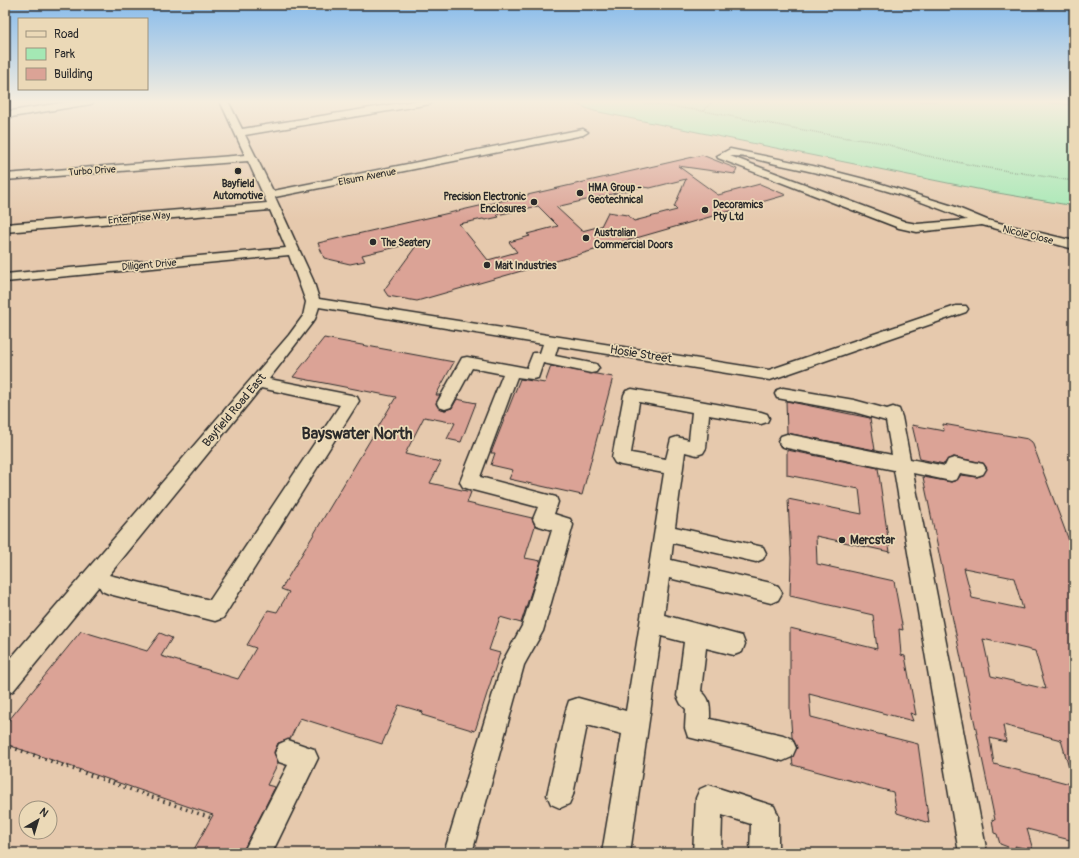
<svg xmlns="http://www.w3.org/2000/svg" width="1079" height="858" viewBox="0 0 1079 858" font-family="Pangolin,sans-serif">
<rect width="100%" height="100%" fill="#ebd9b7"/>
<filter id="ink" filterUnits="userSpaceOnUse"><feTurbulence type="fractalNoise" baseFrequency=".025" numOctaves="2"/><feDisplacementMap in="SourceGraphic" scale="8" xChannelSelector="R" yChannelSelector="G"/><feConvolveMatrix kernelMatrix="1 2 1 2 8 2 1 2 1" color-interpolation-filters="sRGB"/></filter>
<g filter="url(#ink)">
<path fill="#e6c9ad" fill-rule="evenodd" d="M5 101H568L594 111 1001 194 1074 207V853H5ZM26 808H50V832H26Z"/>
<polygon fill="#a4e8b4" stroke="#688a70" points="568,101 1032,101 1074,105 1074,206 992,192 594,111"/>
<g fill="#dba396" stroke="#2b2b2b" fill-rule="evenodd">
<path d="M702 155 737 169 735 174 678 166 718 195 760 184 786 195 417 301 388 296 384 290 419 242 362 255 365 261 350 264 324 258 318 243ZM686 179 674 207 677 210 634 221 627 215 608 212 601 226 582 231 556 207 642 187 650 188ZM538 206 558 226 527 234 530 236 509 242 517 252 488 260 459 224 483 219 485 220 499 217 497 215Z"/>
<polygon points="324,338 454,362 436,395 440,395 436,404 439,408 445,410 452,408 457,399 476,403 461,442 447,439 455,423 424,417 405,454 441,462 430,483 471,492 467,503 532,518 535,526 525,558 541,561 521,623 500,617 489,650 500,653 475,731 422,715 423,712 399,705 382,744 300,718 290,739 278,743 274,752 278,763 267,785 275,787 242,853 192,853 213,815 5,744 5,725 81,631 147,651 160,633 172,638 161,656 238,679 256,648 247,645 268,610 277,612 289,592 281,589 396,397 293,377"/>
<polygon points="551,366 613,377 582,495 509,479 513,470 491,465 495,453 491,453 520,379 545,383"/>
<polygon points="786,401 870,418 875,450 787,433"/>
<path d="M943 424 1028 439 1032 442 1074 554V774L1071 775 1061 740 1003 725 1006 742 990 738 994 764 1074 785V841L1027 829 1033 850 1015 846 1016 850 1000 844 997 834 994 833 992 819 995 820 923 477 951 482 957 480 961 475 977 477 983 475 987 468 983 463 954 457 948 459 944 464 920 459 912 425 944 431ZM964 568 1014 578 1023 609 972 598ZM983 639 1035 651 1046 689 991 676Z"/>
<polygon points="787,450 878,468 890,552 816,536 817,564 894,581 903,630 899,629 901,655 905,656 916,715 910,713 913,721 809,694 811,717 918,744 929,823 897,813 893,792 793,765 792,758 797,747 792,737 790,709 790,628 877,649 873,615 790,596 791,558 788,499 862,514 859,489 787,475"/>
</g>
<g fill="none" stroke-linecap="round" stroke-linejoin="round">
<defs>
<g id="minor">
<polygon points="73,101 95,101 91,104 5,118 5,112"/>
<path d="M220 101H228L242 129 413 101H434L430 104 245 135 273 191 583 129 588 132 583 135 275 197 313 280 319 299 769 370 956 306H966L968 309 966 312 770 380 558 346 555 356 596 364 599 368 596 372 591 373 543 363 538 378 532 379 517 377 480 477 556 497 558 502 554 514 570 519 573 525 543 631 524 665 472 853H444L503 661 522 626 552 530 536 525 533 519 538 507 469 489 463 487 460 482 503 374 472 368 451 407 445 409 439 407 437 403 462 358 467 357 527 368 533 353H540L543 344 319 307 315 319 269 379 351 395 357 397 359 401 223 618 215 621 109 594 102 591 99 586 13 691 5 695V665L289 335 303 316 306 302 289 255 5 282V274L286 248 270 210 5 232V224L267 203 248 161 5 180V174L245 155ZM261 388 340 405 210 600 109 575Z"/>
<path d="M730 149 813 166 872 181 953 206 987 220 1074 241V249L982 225 917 232 899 228 718 158 717 156ZM730 156C746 155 765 162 781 165 843 178 909 194 967 220L917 224 906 222Z"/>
<polygon points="783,388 854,400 887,409 893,407 899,409 902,417 910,459 945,466 948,460 954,458 983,464 986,469 983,474 977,476 960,473 957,479 951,481 913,473 987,853 959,853 894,470 787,448 781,446 778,441 781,436 787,434 892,455 886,421 854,412 777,398 775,394 777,390"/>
<path d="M632 389 761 412 767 414 769 418 767 422 761 424 709 415 706 448 703 453 697 455 685 452 675 527 763 547 766 553 763 559 756 562 673 543 671 560 771 583 778 586 782 593 778 600 771 603 669 578 664 615 742 636 745 644 742 652 734 655 706 648 701 691C711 699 710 707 710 719L783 735 792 739 796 748 792 757 783 761 688 737 685 728 686 709 681 704 677 696 684 642 661 636 630 853H602L622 734 587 725 573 795 569 804 560 808 551 804 547 795 566 710 569 701 578 698 626 711 664 473 621 465 615 463 612 458 624 395 626 391ZM639 402 692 412 689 440 677 437 671 439 666 459 631 453Z"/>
<polygon points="288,740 314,749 318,758 272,853 243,853 288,765 279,762 275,753 279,744"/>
<polygon points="709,785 774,806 778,815 778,853 750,853 751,824 722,815 721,853 693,853 696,798 700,789"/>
</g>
</defs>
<use href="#minor" stroke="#2b2b2b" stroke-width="3"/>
<g stroke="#2b2b2b" stroke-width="1.5" stroke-dasharray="0.5 1.5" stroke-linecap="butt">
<polyline points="633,101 703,111 841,137 879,142 923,155 976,166 1074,181"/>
<polyline points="703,111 713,101"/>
</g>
<polyline stroke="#2b2b2b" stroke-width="3.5" stroke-dasharray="1.5 4.5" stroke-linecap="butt" points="5,745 211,818"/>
<use href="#minor" fill="#ebd9b7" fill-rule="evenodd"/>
</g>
</g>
<linearGradient id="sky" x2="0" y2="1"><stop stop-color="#87bbec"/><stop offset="0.46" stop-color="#f6eedf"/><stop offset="1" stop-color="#f6eedf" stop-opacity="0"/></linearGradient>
<rect width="1079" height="221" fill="url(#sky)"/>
<g fill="#2b2b2b" stroke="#ebd9b7" stroke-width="1.5">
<circle cx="238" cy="171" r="4"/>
<circle cx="580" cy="193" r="4"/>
<circle cx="534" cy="202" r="4"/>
<circle cx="705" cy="210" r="4"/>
<circle cx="586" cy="238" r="4"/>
<circle cx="373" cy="242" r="4"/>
<circle cx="487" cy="265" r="4"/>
<circle cx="842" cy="540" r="4"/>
</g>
<g text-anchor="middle" stroke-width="3.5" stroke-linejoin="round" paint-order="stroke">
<g font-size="10" fill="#2b2b2b" stroke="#ebd9b7">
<text transform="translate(92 170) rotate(-4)" y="4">Turbo Drive</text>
<text transform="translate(367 176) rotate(-11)" y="4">Elsum Avenue</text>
<text transform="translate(139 217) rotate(-5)" y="4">Enterprise Way</text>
<text transform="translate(1028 234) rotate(14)" y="4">Nicole Close</text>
<text transform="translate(149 264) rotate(-5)" y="4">Diligent Drive</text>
</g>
<g font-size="10" font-weight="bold" fill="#2b2b2b" stroke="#ebd9b7" text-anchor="start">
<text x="238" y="187" text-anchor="middle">Bayfield<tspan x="238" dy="12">Automotive</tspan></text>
<text x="588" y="191">HMA Group -<tspan x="588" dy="12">Geotechnical</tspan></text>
<text x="526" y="200" text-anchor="end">Precision Electronic<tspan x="526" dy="12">Enclosures</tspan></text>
<text x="713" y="208">Decoramics<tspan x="713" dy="12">Pty Ltd</tspan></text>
<text x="594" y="236">Australian<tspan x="594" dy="12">Commercial Doors</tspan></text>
<text x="381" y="246">The Seatery</text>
<text x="495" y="269">Mait Industries</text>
</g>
<g font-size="12" fill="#2b2b2b" stroke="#ebd9b7">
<text transform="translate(641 354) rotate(9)" y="4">Hosie Street</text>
<text transform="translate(234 410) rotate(-50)" y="4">Bayfield Road East</text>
</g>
<g font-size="12" font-weight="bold" fill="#2b2b2b" stroke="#ebd9b7" text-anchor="start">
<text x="850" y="544">Mercstar</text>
</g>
<g font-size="16" font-weight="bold" fill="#2b2b2b" stroke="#ebd9b7">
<text x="357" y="439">Bayswater North</text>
</g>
</g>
<rect width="1079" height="858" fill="none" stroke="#ebd9b7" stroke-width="20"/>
<rect x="10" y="10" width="1059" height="838" fill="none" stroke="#2b2b2b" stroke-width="1.5" filter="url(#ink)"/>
<rect x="18" y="18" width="130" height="72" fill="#ebd9b7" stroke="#9e937f"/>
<rect x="26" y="31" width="20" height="6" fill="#ebd9b7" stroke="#9e937f"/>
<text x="54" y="38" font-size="12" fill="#2b2b2b">Road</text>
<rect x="26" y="48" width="20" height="12" fill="#a4e8b4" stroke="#9e937f"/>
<text x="54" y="58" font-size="12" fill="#2b2b2b">Park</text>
<rect x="26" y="68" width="20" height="12" fill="#dba396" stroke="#9e937f"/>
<text x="54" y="78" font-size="12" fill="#2b2b2b">Building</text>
<g transform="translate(38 820) rotate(38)"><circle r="19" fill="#ebd9b7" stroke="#9e937f"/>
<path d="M0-3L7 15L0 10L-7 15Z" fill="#2b2b2b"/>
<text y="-6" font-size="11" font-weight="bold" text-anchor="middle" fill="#2b2b2b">N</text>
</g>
</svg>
